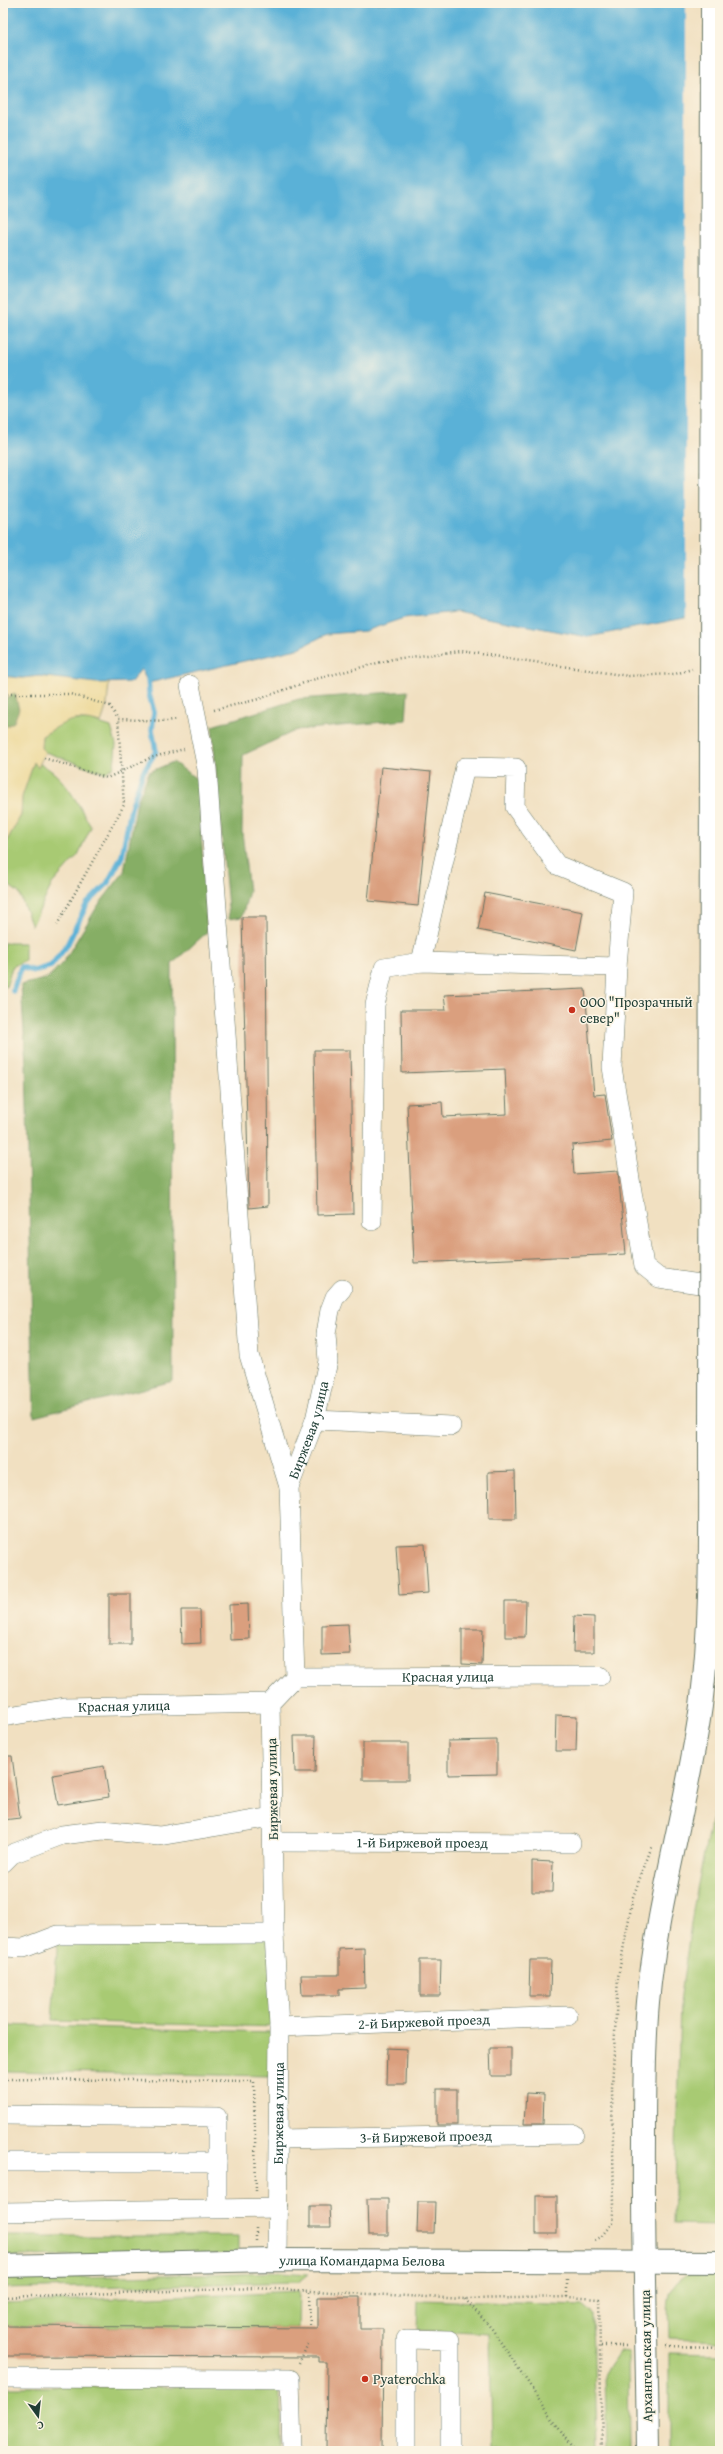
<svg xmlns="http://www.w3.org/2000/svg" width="723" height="2454" viewBox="0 0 723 2454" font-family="'Gentium Book Plus',serif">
<rect width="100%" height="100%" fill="#fcf5e5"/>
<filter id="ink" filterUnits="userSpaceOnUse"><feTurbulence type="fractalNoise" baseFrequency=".025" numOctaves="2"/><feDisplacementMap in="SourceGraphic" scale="8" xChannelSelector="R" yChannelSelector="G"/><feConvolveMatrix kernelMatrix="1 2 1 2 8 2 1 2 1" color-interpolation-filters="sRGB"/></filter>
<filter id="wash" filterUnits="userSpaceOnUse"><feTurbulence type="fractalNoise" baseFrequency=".012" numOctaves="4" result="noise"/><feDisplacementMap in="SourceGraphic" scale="16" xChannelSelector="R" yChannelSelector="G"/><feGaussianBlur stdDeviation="0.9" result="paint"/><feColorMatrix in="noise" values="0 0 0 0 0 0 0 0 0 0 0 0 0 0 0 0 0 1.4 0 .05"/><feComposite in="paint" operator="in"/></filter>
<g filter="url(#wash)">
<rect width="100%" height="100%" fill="#f1e0c1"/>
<g fill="#a8ca73" stroke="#648454">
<polygon points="68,720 89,720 111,727 116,744 114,766 105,773 45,752 41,748 42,736"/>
<path d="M34 762C62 770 77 802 91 827L78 855 52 884 32 926 19 893 3 881V848L21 815 22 797Z"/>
<polygon points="3,943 25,943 25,960 12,967 6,987 3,987"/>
<polygon points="720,1806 720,2225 674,2224 680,2002 693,1910 706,1843 713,1814"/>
<polygon points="274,1934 279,2027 52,2021 58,1935"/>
<polygon points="3,2025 271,2032 270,2076 3,2071"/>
<polygon points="3,2236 238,2236 238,2254 3,2256"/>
<path d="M697 2271 720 2273V2341L669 2339C669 2308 661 2282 697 2271Z"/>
<polygon points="281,2272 309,2274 299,2282 3,2289 3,2279"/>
<polygon points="299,2291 298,2328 3,2326 3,2303"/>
<polygon points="418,2300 582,2305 593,2314 596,2451 492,2451 490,2334 417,2330"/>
<polygon points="619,2352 628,2353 629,2451 607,2451 605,2373"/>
<polygon points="669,2353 720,2354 720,2451 669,2451"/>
<polygon points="281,2386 280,2448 261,2448 261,2451 3,2451 3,2387"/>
</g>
<g fill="#86ae65" stroke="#52764c">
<polygon points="408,691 406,720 297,730 243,755 242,832 249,891 242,917 229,919 212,726 299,699"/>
<polygon points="15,693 19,710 14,722 3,728 3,700"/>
<polygon points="173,762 198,780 207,932 172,964 173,1381 34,1417 26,1063 21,985 48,978 64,961 97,907 124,872 137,802 149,772"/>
</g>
<path fill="#eeda9e" stroke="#868c69" d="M3 676 22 678 39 676 109 683 107 704 101 723C71 715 66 722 42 736L41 748 45 752 38 768 34 762 22 797 21 815 3 848V728L14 722 19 709 15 693 3 700Z"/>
<polygon fill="#5ab1d7" stroke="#3c7786" points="3,3 720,3 720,611 588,637 455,612 404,618 365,631 327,634 297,649 148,683 141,669 131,682 96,683 39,676 22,678 3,676"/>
<polygon fill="#f1e0c1" points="686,3 720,3 720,613 686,619"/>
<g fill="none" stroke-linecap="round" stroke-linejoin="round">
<polyline stroke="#5ab1d7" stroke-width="5.5" points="13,991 21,967 34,971 51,966 67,945 87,904 107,884 122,856 131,808 143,772 156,751 152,730 154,712 149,694 148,676"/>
</g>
<g id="blocks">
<g fill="#da9f7e">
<polygon points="381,767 431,772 418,906 368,901"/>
<polygon points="485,893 583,912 576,950 478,930"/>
<polygon points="242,917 266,917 268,1206 249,1208"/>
<polygon points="585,989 594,1095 605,1094 612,1141 572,1145 574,1174 618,1171 626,1254 414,1263 407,1104 442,1102 443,1117 507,1114 505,1069 402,1073 401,1010 446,1010 444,995"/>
<polygon points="314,1050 350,1050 353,1214 317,1215"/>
<polygon points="515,1471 516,1519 489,1519 488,1472"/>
<polygon points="425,1544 428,1593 399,1595 396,1545"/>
<rect x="109" y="1594" width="22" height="50"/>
<polygon points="505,1601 526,1601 525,1637 505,1637"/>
<polygon points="248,1604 249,1639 230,1640 229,1605"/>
<polygon points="181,1610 200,1610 201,1643 182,1644"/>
<polygon points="574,1616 594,1617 594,1652 573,1652"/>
<polygon points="348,1624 350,1654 322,1655 322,1625"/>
<polygon points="462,1629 483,1629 482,1665 462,1664"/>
<polygon points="556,1715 577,1716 576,1751 555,1751"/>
<polygon points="294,1736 316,1736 315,1772 295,1772"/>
<polygon points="497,1740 497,1774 448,1775 448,1741"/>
<rect x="363" y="1743" width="45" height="37"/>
<polygon points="3,1756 12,1756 20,1818 3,1820"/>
<polygon points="104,1766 109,1797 58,1805 53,1775"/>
<polygon points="532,1861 553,1862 552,1892 532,1892"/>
<polygon points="364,1948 365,1988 339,1989 339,1995 302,1995 301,1975 339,1975 339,1949"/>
<polygon points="420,1960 441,1960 440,1996 420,1996"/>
<polygon points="530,1960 551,1960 550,1996 529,1996"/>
<polygon points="387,2048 407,2049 406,2084 386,2084"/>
<polygon points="490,2048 511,2048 511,2076 491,2076"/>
<rect x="437" y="2089" width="20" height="36"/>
<polygon points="526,2093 544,2094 543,2124 524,2124"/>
<rect x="536" y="2196" width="21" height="38"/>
<polygon points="367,2199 388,2199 388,2235 368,2235"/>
<polygon points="418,2202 435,2202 434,2233 417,2233"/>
<polygon points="310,2206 330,2206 331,2227 310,2227"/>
<polygon points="318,2297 360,2297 360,2329 383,2329 382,2451 326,2451 327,2362 319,2362 319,2357 3,2356 3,2326 318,2328"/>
</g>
</g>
</g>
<g filter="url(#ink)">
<use href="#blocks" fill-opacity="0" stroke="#687665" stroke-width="1"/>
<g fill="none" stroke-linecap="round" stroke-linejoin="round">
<defs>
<g id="minor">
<polyline points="190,685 207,769 249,1355 289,1487"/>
<polyline points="421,962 465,767 516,768 515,807 557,865 623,892 617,967"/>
<polyline points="372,1221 375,1005 384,968 421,962 617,967 612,1067 644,1266 659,1278 720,1287"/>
<polyline points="315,1420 451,1426"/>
<path id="s1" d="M295 1677 600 1676"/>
<path id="s2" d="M3 1717 64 1707 270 1703"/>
<path id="s3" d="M274 1842 571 1843"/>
<polyline points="3,1863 12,1854 62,1835 103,1830 159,1836 272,1817"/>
<polyline points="3,1947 24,1948 58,1935 274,1934"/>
<path id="s4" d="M279 2027 568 2016"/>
<polyline points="3,2115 217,2117 217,2208"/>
<path id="s5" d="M278 2139 574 2134"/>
<polyline points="3,2162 217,2162"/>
<polyline points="3,2212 278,2208"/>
<path id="s6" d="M277 2260 279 2027 274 1934 270 1703 295 1677 289 1487 315 1420 328 1361 326 1334 330 1310 335 1297 342 1289"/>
<polyline points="3,2378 290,2379 292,2451"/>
<polyline points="406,2451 406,2339 450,2340 450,2451"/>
</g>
<g id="major">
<path id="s7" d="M3 2266 277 2260 720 2262"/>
<path d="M648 2451C647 2347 643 2244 644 2140 644 2094 644 2048 648 2002 657 1902 687 1806 701 1706 712 1618 710 1529 710 1441"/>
</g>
</defs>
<use href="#minor" stroke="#687665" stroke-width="20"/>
<use href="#major" stroke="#687665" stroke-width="24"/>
<g stroke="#687665" stroke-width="2.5" stroke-dasharray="1 3" stroke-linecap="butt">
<polyline points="3,694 70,694 110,706 118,719"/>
<polyline points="214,710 259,699 312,680 393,659 461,651 628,676 675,674 692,669"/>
<polyline points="44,758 107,778 150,758 184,749"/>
<polyline points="57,925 124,805 118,719 168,721 178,719"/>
<polyline points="3,2079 254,2081 256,2191"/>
<polyline points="256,2228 256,2242"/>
<polyline points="595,2240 601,2237 612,2223 614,2204 612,2088 618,1977 633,1897 652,1846"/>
<polyline points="309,2292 310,2328"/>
<polyline points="3,2297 255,2288 465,2299 567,2297 599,2299 602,2451"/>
<polyline points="567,2297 567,2280"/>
<polyline points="465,2299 492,2329 574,2451"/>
<polyline points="601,2346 628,2346"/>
<polyline points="667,2346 720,2347"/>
<polyline points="299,2363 309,2342"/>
</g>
<use href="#minor" stroke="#fff" stroke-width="19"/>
<use href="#major" stroke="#fff" stroke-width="22"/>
<defs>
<polyline id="major-bridge" points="710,1441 712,3"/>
</defs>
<use href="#major-bridge" stroke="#687665" stroke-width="24" stroke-linecap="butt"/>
<use href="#major-bridge" stroke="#fff" stroke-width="22"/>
</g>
</g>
<g fill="#c8321e" stroke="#fcf5e5" stroke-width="1.5">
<circle cx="572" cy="1010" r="4"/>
<circle cx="365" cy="2379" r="4"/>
</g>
<g text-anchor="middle" stroke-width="3" stroke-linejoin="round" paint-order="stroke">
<g font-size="14" fill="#1f3d34" stroke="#fcf5e5" text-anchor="start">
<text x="580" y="1007">ООО "Прозрачный<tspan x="580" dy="16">север"</tspan></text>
<text x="373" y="2384">Pyaterochka</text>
</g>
<g font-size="14" fill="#1f3d34" stroke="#fcf5e5">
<text dy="5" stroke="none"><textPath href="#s6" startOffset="844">Биржевая улица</textPath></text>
<text dy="5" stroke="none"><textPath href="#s1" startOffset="153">Красная улица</textPath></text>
<text dy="5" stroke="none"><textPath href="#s2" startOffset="122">Красная улица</textPath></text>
<text transform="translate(272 1789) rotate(-91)" y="5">Биржевая улица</text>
<text dy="5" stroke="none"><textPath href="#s3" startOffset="148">1-й Биржевой проезд</textPath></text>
<text dy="5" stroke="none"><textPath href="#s4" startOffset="145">2-й Биржевой проезд</textPath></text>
<text dy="5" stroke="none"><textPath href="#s6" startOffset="147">Биржевая улица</textPath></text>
<text dy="5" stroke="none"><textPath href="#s5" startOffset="148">3-й Биржевой проезд</textPath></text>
<text dy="5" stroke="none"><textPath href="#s7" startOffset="359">улица Командарма Белова</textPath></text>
<text transform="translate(646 2356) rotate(-91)" y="5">Архангельская улица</text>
</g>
</g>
<rect width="723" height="2454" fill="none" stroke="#fcf5e5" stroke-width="16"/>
<g transform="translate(38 2416) rotate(165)" stroke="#fcf5e5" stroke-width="3" paint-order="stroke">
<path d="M0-3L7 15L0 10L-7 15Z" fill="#1f3d34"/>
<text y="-6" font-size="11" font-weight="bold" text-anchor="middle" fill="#1f3d34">С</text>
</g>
</svg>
